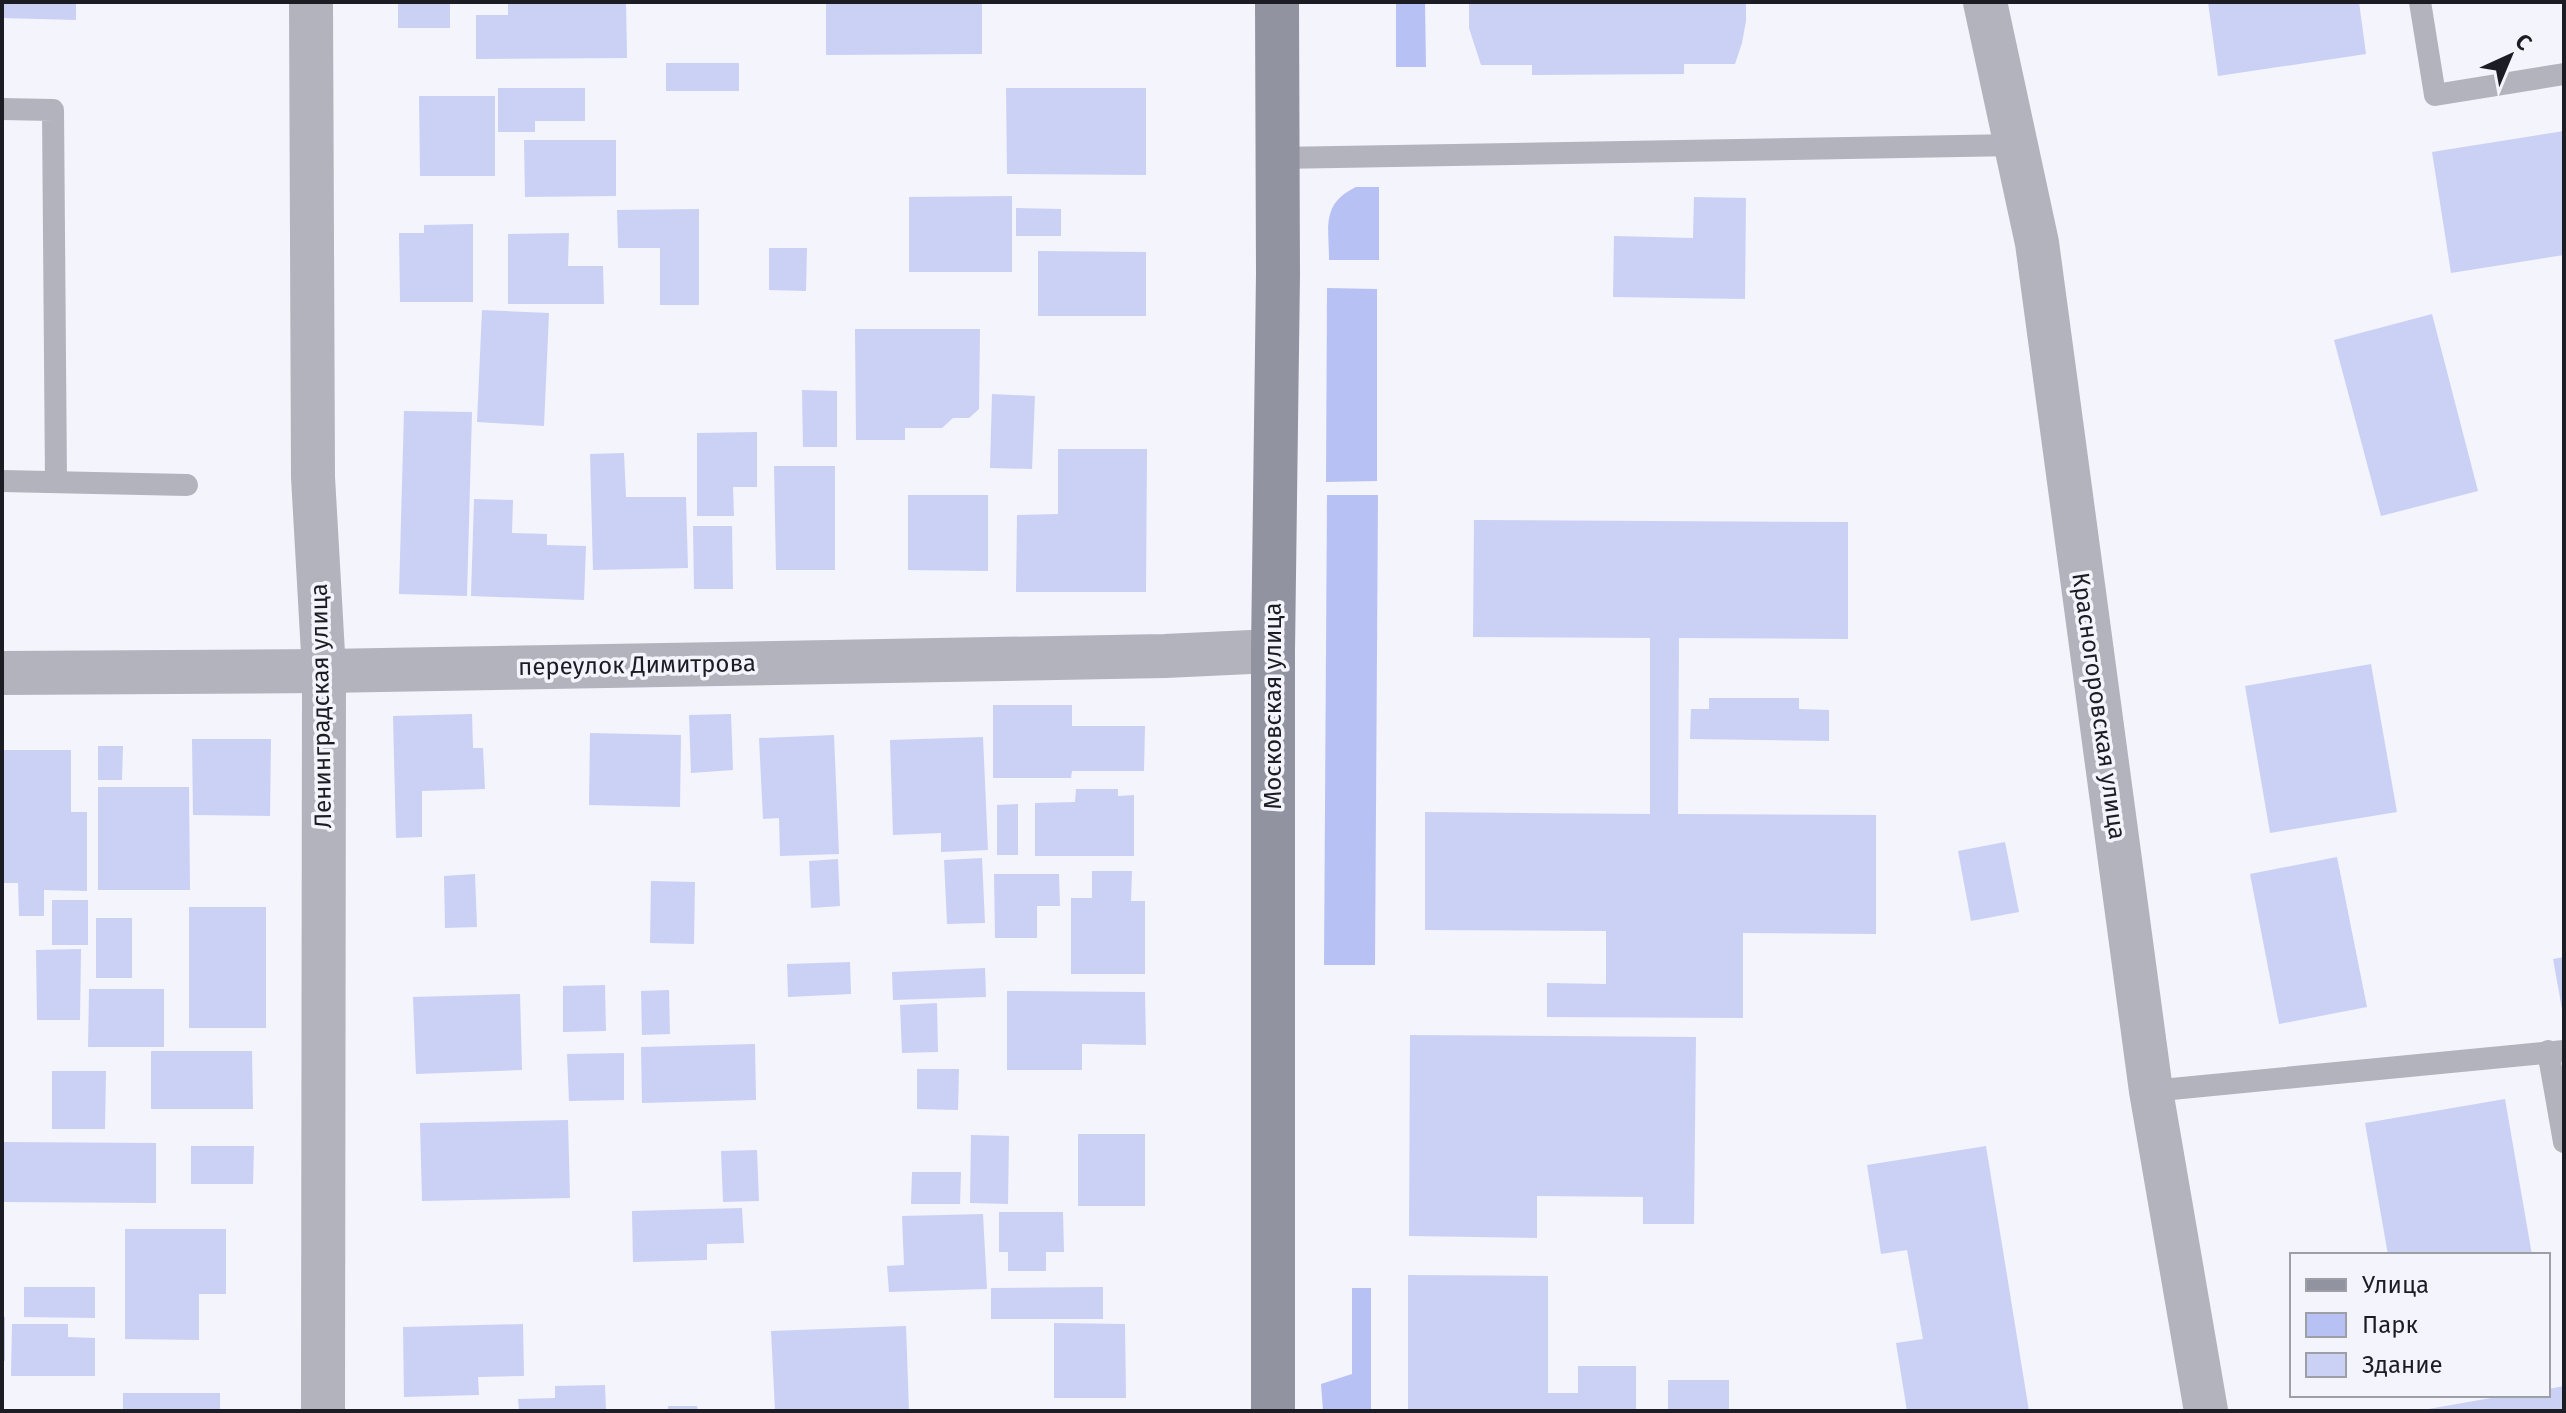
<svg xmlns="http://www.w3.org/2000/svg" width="2566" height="1413" viewBox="0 0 2566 1413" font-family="'Fira Sans',sans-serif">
<rect width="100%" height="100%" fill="#f3f4fc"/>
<g fill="#b8c1f4">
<polygon points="1396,2 1425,2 1426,67 1396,67"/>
<path d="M1356 187H1379V260H1329C1329 226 1321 204 1356 187Z"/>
<polygon points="1327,288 1377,289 1377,481 1326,482"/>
<polygon points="1327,495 1378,495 1375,965 1324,965"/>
<polygon points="1352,1288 1371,1288 1371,1411 1323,1411 1321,1384 1352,1374"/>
</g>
<g fill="#cbd1f4">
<polygon points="2,2 76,2 76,20 2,18"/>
<rect x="398" y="2" width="52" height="26"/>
<polygon points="508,2 626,2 627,58 476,59 476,15 508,15"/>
<polygon points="826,2 982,2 982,54 826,55"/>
<polygon points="1469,2 1746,2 1746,21 1742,43 1735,64 1684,64 1684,74 1532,75 1532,65 1481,65 1469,28"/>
<polygon points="2208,2 2359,2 2366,54 2218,76"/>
<rect x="666" y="63" width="73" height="28"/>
<polygon points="498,88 585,88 585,121 535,121 535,132 498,132"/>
<polygon points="1006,88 1146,88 1146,175 1007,174"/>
<polygon points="419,96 495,96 495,176 420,176"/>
<polygon points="2564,131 2564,255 2451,273 2432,152"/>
<polygon points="524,140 616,140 616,196 525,197"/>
<polygon points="1012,196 1012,272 909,272 909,197"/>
<polygon points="1694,197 1746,198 1745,299 1613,297 1614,236 1693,238"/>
<polygon points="1016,208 1061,209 1061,236 1016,236"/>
<polygon points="699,209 699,305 660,305 660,248 618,248 617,210"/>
<polygon points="473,224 473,302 400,302 399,233 424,233 424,225"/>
<polygon points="569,233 568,266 603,266 604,304 508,304 508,234"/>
<polygon points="769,248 807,248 806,291 769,290"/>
<polygon points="1038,251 1146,252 1146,316 1038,316"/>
<polygon points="482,310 549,313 544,426 477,422"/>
<polygon points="2432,314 2478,491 2381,516 2334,340"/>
<polygon points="855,329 980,329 979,409 969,418 953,418 942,428 905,428 905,440 856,440"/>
<polygon points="802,390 837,391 837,447 803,447"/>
<polygon points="992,394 1035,396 1032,469 990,468"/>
<polygon points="404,411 472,412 467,596 399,594"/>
<polygon points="757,432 757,487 733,487 734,516 697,516 697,433"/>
<polygon points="1058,449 1147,449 1146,592 1016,592 1017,515 1058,514"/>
<polygon points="624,453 626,497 686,497 688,568 593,570 590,454"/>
<polygon points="774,466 835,466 835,570 776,570"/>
<polygon points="908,495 988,495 988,571 908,570"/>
<polygon points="474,499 513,500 512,533 547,534 547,545 586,546 584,600 471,596"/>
<polygon points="1474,520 1848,522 1848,639 1679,638 1678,814 1876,815 1876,934 1743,933 1743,1018 1547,1017 1547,983 1606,984 1606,931 1425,930 1425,812 1650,814 1650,638 1473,637"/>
<polygon points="693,526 732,526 733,589 694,589"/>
<polygon points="2371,664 2397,812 2270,833 2245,686"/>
<polygon points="1709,698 1799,698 1799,709 1829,710 1829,741 1690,739 1691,709 1709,709"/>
<polygon points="993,705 1072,705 1072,726 1145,726 1144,771 1072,771 1071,778 993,778"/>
<polygon points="472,714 473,748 483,748 485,789 422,791 422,837 396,838 393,716"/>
<polygon points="731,714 733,770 691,773 689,715"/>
<polygon points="590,733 681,735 680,807 589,805"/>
<polygon points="834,735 839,854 780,856 779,818 763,819 759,738"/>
<polygon points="983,737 988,850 941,852 941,833 893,835 890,740"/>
<polygon points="192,739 271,739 270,816 193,815"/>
<polygon points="98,746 123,746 122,780 98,780"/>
<polygon points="2,750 71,750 71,812 87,812 87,891 44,890 44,916 19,916 18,883 2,883"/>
<polygon points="98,787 189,787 190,890 98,890"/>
<polygon points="1076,789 1118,789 1118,796 1134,795 1134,856 1035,856 1035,803 1075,802"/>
<polygon points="1018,804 1018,855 997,855 997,805"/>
<polygon points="2005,842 2019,912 1971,921 1958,851"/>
<polygon points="2337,857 2367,1007 2279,1024 2250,874"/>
<polygon points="982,858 985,923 947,924 944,860"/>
<polygon points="838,859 840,906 811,908 809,861"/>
<polygon points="1092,871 1132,871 1131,901 1145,901 1145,974 1071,974 1071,898 1092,898"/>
<polygon points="475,874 477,927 445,928 444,876"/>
<polygon points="994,874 1059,874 1060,906 1037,906 1037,938 995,938"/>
<polygon points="651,881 695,882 694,944 650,943"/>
<rect x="52" y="900" width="36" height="45"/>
<rect x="189" y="907" width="77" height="121"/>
<rect x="96" y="918" width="36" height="60"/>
<polygon points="81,949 80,1020 37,1020 36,950"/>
<polygon points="2564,957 2564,1009 2562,1009 2553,959"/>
<polygon points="850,962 851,994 788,997 787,964"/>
<polygon points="985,968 986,997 893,1000 892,972"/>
<polygon points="605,985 606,1031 563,1032 563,986"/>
<polygon points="89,989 164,989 164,1047 88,1047"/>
<polygon points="669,990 670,1034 642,1035 641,991"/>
<polygon points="1007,991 1145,992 1146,1045 1082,1044 1082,1070 1007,1070"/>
<polygon points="520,994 522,1070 416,1074 413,997"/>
<polygon points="937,1003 938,1052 902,1053 900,1005"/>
<polygon points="1410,1035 1696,1037 1694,1224 1643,1224 1643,1197 1537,1196 1537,1238 1409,1236"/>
<polygon points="755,1044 756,1100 642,1103 641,1047"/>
<polygon points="151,1051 252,1051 253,1109 151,1109"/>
<polygon points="624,1053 624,1100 569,1101 567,1054"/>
<polygon points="917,1069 959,1069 958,1110 917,1109"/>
<polygon points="52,1071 106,1071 105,1129 52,1129"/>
<polygon points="2505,1099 2532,1255 2388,1255 2365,1123"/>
<polygon points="568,1120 570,1198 422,1201 420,1123"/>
<rect x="1078" y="1134" width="67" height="72"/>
<polygon points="971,1135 1009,1136 1008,1204 970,1203"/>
<polygon points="2,1142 156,1143 156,1203 2,1202"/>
<polygon points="191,1146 254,1146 253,1184 191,1184"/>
<polygon points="1986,1146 2029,1411 1907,1411 1896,1343 1923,1339 1907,1250 1881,1254 1867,1165"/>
<polygon points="757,1150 759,1201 723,1202 721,1151"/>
<polygon points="912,1172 961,1172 960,1204 911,1204"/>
<polygon points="742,1208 744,1243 707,1244 707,1260 633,1262 632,1211"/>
<polygon points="999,1212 1063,1212 1064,1252 1046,1252 1046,1271 1008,1271 1008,1252 999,1252"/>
<polygon points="983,1214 987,1289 889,1292 887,1266 904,1265 902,1216"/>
<polygon points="125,1229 226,1229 226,1294 199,1294 199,1340 125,1339"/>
<polygon points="1408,1275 1548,1276 1548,1393 1578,1393 1578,1366 1636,1366 1636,1411 1408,1411"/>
<polygon points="24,1287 95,1287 95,1318 24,1317"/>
<polygon points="1103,1287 1103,1319 991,1319 991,1288"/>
<rect x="2" y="1317" width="3" height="44"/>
<polygon points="1054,1323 1125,1324 1126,1398 1054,1398"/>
<polygon points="12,1324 68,1324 68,1337 95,1338 95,1376 11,1376"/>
<polygon points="523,1324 524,1376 478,1377 479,1395 404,1397 403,1327"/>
<polygon points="906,1326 909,1411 775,1411 771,1331"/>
<rect x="1668" y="1380" width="61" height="31"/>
<polygon points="605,1385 606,1411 519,1411 518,1399 555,1398 555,1386"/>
<polygon points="2564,1386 2564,1411 2417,1411 2508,1395 2548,1395 2548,1389"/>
<rect x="123" y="1393" width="97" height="18"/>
<polygon points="668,1406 697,1406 698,1411 668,1411"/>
</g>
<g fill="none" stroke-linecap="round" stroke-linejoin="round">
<g stroke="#b2b3bc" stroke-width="22">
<polyline points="2420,2 2435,95 2564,74"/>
<polyline points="2,109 53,110 56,482"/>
<polyline points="1278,158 2016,145"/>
<polyline points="2,481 187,485"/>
<polyline points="2548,1051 2564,1142"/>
<polyline points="2151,1091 2564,1051"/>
</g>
<g stroke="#b2b3bc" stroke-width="44">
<polyline points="311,2 313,477 324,671 323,1411"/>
<polyline points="2,673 324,671 1165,656 1273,651"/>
</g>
<polyline stroke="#b2b3bc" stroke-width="44" points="1985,2 2037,243 2151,1091 2206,1411"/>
<polyline stroke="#9193a0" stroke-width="44" points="1273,1411 1273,651 1278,274 1277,2"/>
</g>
<g text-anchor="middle" stroke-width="7" stroke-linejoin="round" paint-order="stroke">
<g font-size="24" fill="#1c1d24" stroke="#f3f4fc">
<text transform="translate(637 665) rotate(-1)" y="8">переулок Димитрова</text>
<text transform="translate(321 706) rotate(-91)" y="8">Ленинградская улица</text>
<text transform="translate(1273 706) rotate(-90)" y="8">Московская улица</text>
<text transform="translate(2099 706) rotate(82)" y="8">Красногоровская улица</text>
</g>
</g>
<rect width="2566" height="1413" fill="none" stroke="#1c1d24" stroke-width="8"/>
<rect x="2290" y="1253" width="260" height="144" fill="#f3f4fc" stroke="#9d9ea6" stroke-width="2"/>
<rect x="2306" y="1279" width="40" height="12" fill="#9193a0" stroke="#9d9ea6" stroke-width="2"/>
<text x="2362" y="1293" font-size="24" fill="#1c1d24">Улица</text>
<rect x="2306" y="1313" width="40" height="24" fill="#b8c1f4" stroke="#9d9ea6" stroke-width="2"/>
<text x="2362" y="1333" font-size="24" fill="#1c1d24">Парк</text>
<rect x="2306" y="1353" width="40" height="24" fill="#cbd1f4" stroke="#9d9ea6" stroke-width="2"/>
<text x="2362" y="1373" font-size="24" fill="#1c1d24">Здание</text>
<g transform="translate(2510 56) rotate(44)" stroke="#f3f4fc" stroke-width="6" paint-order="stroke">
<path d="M0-6L14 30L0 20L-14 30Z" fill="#1c1d24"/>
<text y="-12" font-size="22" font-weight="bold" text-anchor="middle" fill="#1c1d24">С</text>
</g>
</svg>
